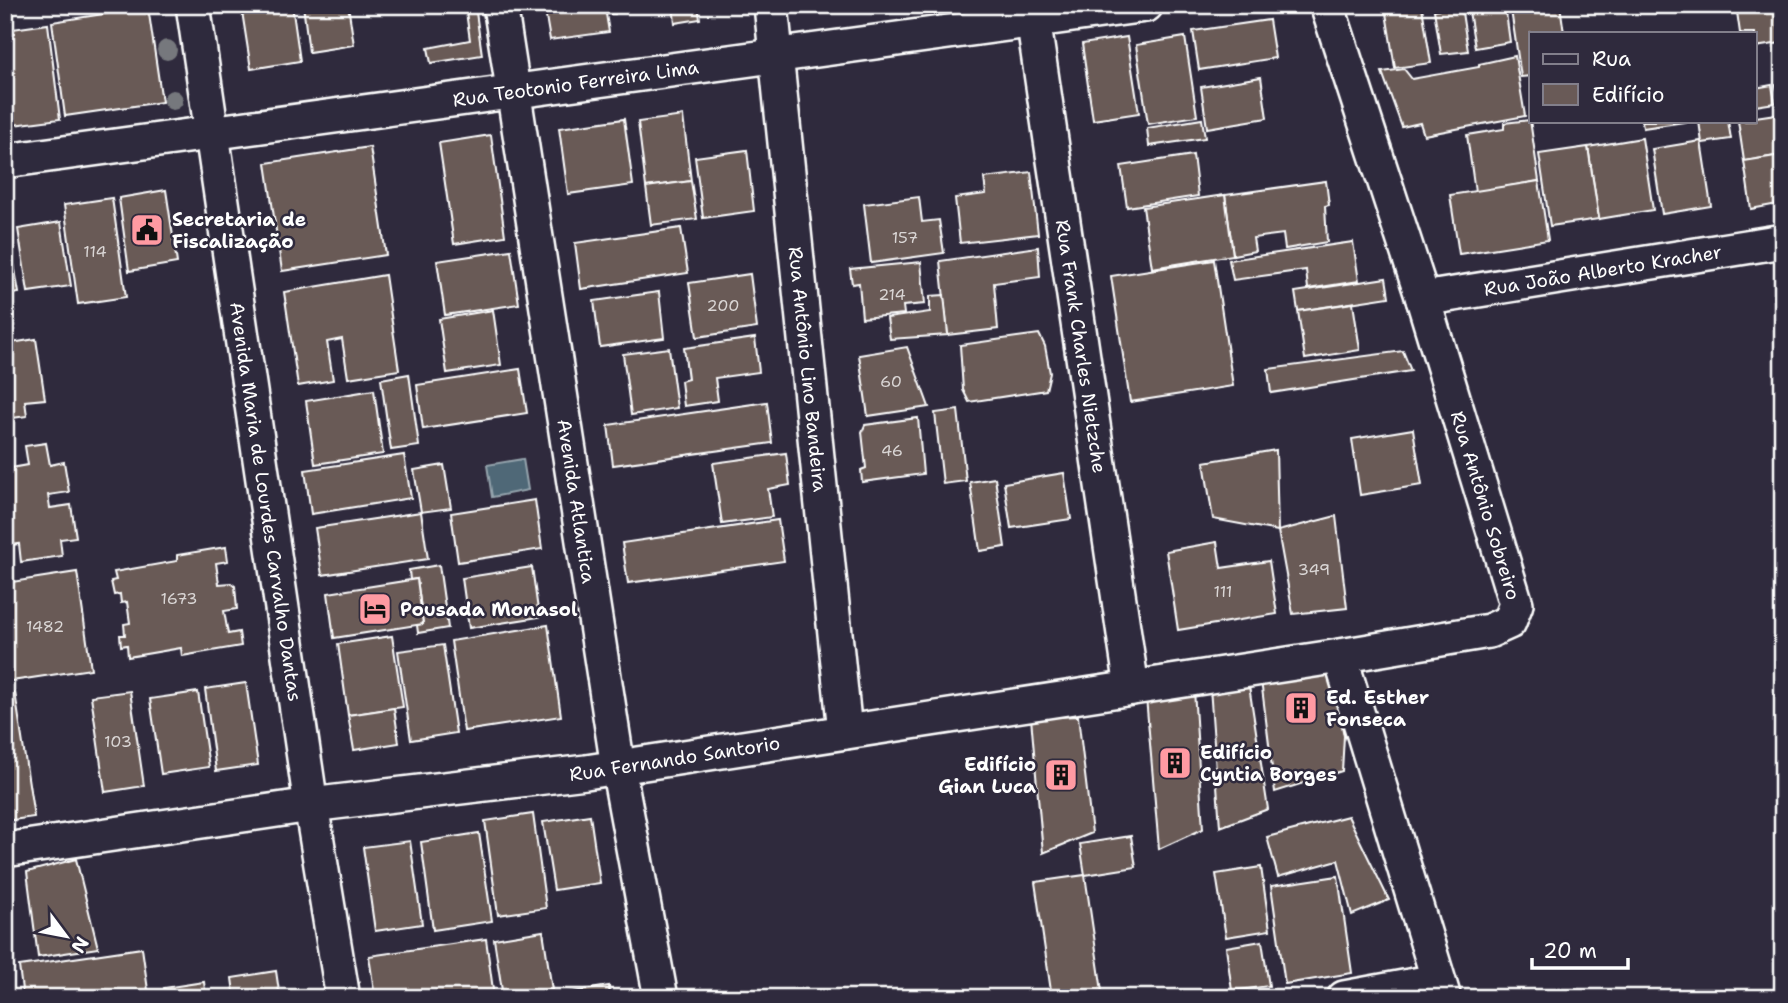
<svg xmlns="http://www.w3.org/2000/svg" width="1788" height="1003" viewBox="0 0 1788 1003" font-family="'Shantell Sans',sans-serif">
<rect width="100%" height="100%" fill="#2f2a3d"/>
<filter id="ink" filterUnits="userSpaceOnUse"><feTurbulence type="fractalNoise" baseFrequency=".0143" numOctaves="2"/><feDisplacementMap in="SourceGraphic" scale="14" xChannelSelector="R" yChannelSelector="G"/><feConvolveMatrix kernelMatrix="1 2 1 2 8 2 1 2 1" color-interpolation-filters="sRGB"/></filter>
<g filter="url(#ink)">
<polygon fill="#4f6877" stroke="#95a4ad" stroke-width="2" points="523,459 528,490 492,497 487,465"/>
<g fill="#695a57" stroke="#fff" stroke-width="2">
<polygon points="241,5 292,5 300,61 251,69"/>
<polygon points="303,5 348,5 354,45 309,52"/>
<polygon points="465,5 475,5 482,55 431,63 428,48 470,40"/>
<polygon points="544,5 626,5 615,7 615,14 606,14 609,32 550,40"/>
<polygon points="673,5 698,5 700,19 675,23"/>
<polygon points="1468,5 1505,5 1510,42 1475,48"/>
<polygon points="1539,5 1560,5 1564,33 1531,33 1531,76 1521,77 1511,10"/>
<polygon points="1736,5 1775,5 1781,43 1755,47 1755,33 1740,33"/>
<polygon points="1461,6 1468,51 1441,54 1434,10"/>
<polygon points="148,7 162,102 65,116 52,22"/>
<polygon points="1422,7 1431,63 1395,68 1386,13"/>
<polygon points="1269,20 1275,58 1199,70 1193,31"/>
<polygon points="48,24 60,119 5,126 5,30"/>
<polygon points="1127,37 1139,113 1093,120 1082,44"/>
<polygon points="1185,37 1197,116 1148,124 1136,45"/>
<polygon points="1515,56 1525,116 1424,135 1420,123 1402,127 1382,72 1404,69 1412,79 1479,67 1479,64"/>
<polygon points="1261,77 1267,118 1207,128 1201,87"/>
<polygon points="1783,84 1783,126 1776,85"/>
<polygon points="1772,85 1775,103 1755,106 1755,88"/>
<polygon points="1776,114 1782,155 1744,161 1738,121 1755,121 1755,117"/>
<polygon points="683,116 691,181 646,187 638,122"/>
<polygon points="624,119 633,185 568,194 559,128"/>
<polygon points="1202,119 1205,138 1149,146 1147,128"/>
<polygon points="1530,120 1539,181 1475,192 1467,135 1504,129 1504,123"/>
<polygon points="1642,121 1691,121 1643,128"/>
<polygon points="1699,121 1728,121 1731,139 1702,143"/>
<polygon points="491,135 505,236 454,244 439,143"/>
<polygon points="1642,138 1653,210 1599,219 1588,147"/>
<polygon points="1701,141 1711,206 1662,214 1652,149"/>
<polygon points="370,147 386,255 282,271 266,163"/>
<polygon points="1588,147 1599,219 1550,226 1539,154"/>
<polygon points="747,150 754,211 703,218 695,157"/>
<polygon points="1193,155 1198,196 1127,207 1121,166"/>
<polygon points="1782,155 1783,203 1751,209 1744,161"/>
<polygon points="1031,172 1038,234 960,243 955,198 986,194 984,178"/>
<polygon points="691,181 697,219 651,225 646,187"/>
<polygon points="1326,181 1329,205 1325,206 1327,242 1285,249 1283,234 1253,238 1255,251 1233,255 1225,195"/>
<polygon points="1539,181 1548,240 1459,254 1450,195"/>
<polygon points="166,190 177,263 129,271 119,198"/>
<polygon points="1225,195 1233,255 1152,268 1143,207"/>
<polygon points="919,197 922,222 939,220 944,253 871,263 864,204"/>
<polygon points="112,198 126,297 78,304 64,205"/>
<polygon points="5,212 19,293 5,295"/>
<polygon points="61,222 71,286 28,292 18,229"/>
<polygon points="681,228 688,273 581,289 575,243"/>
<polygon points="1353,242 1359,281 1308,289 1306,270 1233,280 1229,260"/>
<polygon points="1038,247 1040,277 994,283 998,329 948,335 940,261"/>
<polygon points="511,250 519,304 445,315 437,261"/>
<polygon points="1214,260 1233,386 1130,402 1111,276"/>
<polygon points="921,262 925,304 903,306 904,314 862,318 859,283 852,284 850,269"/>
<polygon points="750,274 757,328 697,337 689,283"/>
<polygon points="385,275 399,370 348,378 342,339 327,342 333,380 298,386 284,292"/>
<polygon points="1386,278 1389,297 1298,311 1295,292"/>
<polygon points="659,292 664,338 600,347 594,301"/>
<polygon points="944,295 948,335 890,339 887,318 930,312 930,296"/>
<polygon points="1353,303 1360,350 1305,359 1298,311"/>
<polygon points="493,310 501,365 447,373 439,319"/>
<polygon points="1039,334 1045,346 1050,373 1046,390 969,402 963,390 960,345"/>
<polygon points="755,338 759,372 715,378 718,401 684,406 681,381 688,379 684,348"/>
<polygon points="36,339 45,399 25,401 27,416 5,419 5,344"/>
<polygon points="907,347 929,407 868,416 859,355"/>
<polygon points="669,348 677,408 631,415 623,354"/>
<polygon points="1403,351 1411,371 1271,393 1268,369"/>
<polygon points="520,369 527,413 423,429 417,385"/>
<polygon points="409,374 419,446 391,450 381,379"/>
<polygon points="374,390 383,454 315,464 306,401"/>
<polygon points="767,402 772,443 613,465 608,425"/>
<polygon points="958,410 966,481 943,484 935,413"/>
<polygon points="918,418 923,474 862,482 861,470 866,468 862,432 865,425"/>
<polygon points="1413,429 1422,485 1360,495 1352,439"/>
<polygon points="46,443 50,465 64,462 69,492 48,495 50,508 71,505 76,537 60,539 62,556 21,562 19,544 5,546 5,469 28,465 25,446"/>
<polygon points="1276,450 1278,531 1213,519 1204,462"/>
<polygon points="786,453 790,485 768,489 772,517 722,524 713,463"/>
<polygon points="404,455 411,498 311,514 305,470"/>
<polygon points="444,465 451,508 421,512 414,470"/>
<polygon points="1064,473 1071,519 1011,528 1004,483"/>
<polygon points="995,478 1005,547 980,551 970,482"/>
<polygon points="535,500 542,549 458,562 451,513"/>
<polygon points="421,512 428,559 322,575 315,528"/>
<polygon points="1336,516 1347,608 1293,614 1278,531"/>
<polygon points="778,520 784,561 628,583 622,543"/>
<polygon points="1217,542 1221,568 1269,561 1277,614 1178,630 1166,551"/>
<polygon points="226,547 228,561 216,563 219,584 231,583 235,586 237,609 224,611 228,634 239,632 241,646 182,656 181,648 128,657 127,645 121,646 120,635 125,635 124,624 130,623 127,602 121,603 120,594 114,595 111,581 116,580 114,572 177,561 177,555"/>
<polygon points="439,565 448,628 418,633 417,625 423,624 417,579 410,580 409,570"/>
<polygon points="532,567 539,617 469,628 462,578"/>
<polygon points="77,572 91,669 5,682 5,583"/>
<polygon points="417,579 423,624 334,638 328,593"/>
<polygon points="548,625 561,716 464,731 451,641"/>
<polygon points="392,636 403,707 348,715 338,644"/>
<polygon points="443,645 456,733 411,740 398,651"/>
<polygon points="1332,674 1344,736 1342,771 1275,792 1261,680"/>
<polygon points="246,683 258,765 216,771 205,689"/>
<polygon points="1249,686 1268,809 1220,827 1210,687"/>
<polygon points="1194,690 1203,829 1159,849 1146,697"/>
<polygon points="130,691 144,786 105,792 91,696"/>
<polygon points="15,692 34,817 5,821 5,693"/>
<polygon points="198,692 209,767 161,774 150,699"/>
<polygon points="394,708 399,743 354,750 348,715"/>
<polygon points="1078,716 1092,833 1043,853 1031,718"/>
<polygon points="533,814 546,908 498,915 485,821"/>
<polygon points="590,815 600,883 554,890 543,822"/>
<polygon points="1348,816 1389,900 1352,915 1338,860 1278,877 1267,837"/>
<polygon points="479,833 492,921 433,930 421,842"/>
<polygon points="1131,836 1136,867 1085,875 1080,844"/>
<polygon points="410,841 422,924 375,931 363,847"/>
<polygon points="76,859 98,948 38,957 27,872"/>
<polygon points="1261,867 1270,930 1226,937 1216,874"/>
<polygon points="1085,875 1103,998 1052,998 1035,882"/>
<polygon points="1338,876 1352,973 1285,984 1271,886"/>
<polygon points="543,931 552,990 503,997 494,939"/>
<polygon points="486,939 494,997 375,998 369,956"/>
<polygon points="1262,941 1269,986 1232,991 1226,947"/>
<polygon points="142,948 149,997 23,998 19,966"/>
<polygon points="276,971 280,998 166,998 164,988 204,982 206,998 234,993 232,978"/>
<polygon points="609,986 610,998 543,998 543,997"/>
</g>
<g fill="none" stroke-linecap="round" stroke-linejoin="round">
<defs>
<g id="minor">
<path id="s1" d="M193 5 311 805 343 998"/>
<path id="s2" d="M500 5 618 767 661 998"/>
<path id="s3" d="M771 5 845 732"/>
<path id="s4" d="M1031 5 1132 688"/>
<path id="s5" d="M1327 5 1423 299 1516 604 1509 622 1489 631 1340 656 1444 998"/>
<path id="s6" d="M5 161 1146 5"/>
<path id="s7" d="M1423 299 1783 241"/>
<path id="s8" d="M5 850 311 805 586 772 1340 656"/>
<polyline points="1344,998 1437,981"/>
</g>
</defs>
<use href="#minor" stroke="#fff" stroke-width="38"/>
<use href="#minor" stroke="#2f2a3d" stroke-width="33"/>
</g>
<g fill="#76787d">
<circle cx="167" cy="50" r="10"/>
<circle cx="173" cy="100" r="10"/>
</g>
</g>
<defs>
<symbol id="civic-square" viewBox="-11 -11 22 22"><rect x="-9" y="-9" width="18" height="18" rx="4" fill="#ff9aa2" stroke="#2f2a3d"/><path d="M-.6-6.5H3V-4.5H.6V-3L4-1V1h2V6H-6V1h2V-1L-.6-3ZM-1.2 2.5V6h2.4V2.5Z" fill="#111"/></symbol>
<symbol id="hotel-square" viewBox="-11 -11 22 22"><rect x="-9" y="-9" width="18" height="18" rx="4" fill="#ff9aa2" stroke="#2f2a3d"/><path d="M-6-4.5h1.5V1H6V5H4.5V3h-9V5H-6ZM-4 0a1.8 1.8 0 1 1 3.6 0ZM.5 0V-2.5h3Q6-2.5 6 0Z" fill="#111"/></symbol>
<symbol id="building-square" viewBox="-11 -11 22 22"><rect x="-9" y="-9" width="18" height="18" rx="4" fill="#ff9aa2" stroke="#2f2a3d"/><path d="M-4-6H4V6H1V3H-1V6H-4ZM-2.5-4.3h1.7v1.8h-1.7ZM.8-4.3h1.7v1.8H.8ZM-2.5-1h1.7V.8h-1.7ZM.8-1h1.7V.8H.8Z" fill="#111"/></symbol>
</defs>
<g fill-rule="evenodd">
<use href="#civic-square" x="128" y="211" width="38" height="38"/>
<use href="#hotel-square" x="356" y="590" width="38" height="38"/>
<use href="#building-square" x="1282" y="689" width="38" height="38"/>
<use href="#building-square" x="1156" y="744" width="38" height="38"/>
<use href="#building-square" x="1042" y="756" width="38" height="38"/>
</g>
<g text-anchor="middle" stroke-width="5" stroke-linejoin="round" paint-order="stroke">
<g font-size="16" fill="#dad6d5">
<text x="905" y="243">157</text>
<text x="95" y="257">114</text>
<text x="892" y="300">214</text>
<text x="723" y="311">200</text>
<text x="891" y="387">60</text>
<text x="892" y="456">46</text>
<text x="1314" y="575">349</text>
<text x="1223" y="597">111</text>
<text x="179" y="604">1673</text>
<text x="45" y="632">1482</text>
<text x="118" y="747">103</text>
</g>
<g font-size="19" fill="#fff" stroke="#2f2a3d">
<text dy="7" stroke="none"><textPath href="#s6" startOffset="576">Rua Teotonio Ferreira Lima</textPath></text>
<text dy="7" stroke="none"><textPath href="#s7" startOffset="182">Rua João Alberto Kracher</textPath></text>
<text dy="7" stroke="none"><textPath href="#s4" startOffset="345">Rua Frank Charles Nietzche</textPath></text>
<text dy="7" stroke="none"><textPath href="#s3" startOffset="366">Rua Antônio Lino Bandeira</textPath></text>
<text dy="7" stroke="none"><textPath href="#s1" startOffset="502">Avenida Maria de Lourdes Carvalho Dantas</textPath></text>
<text dy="7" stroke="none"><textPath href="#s2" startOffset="502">Avenida Atlantica</textPath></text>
<text dy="7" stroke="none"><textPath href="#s5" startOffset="525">Rua Antônio Sobreiro</textPath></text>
<text dy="7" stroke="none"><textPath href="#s8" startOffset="676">Rua Fernando Santorio</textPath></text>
</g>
<g font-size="19" font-weight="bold" fill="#fff" stroke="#2f2a3d" text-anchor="start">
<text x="172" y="226">Secretaria de<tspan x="172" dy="22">Fiscalização</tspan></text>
<text x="400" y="616">Pousada Monasol</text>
<text x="1326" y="704">Ed. Esther<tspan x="1326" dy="22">Fonseca</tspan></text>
<text x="1200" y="759">Edifício<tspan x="1200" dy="22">Cyntia Borges</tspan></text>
<text x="1036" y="771" text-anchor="end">Edifício<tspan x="1036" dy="22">Gian Luca</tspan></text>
</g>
</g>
<rect width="1788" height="1003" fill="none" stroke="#2f2a3d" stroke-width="28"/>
<rect x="14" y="14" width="1760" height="975" fill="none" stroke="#fff" stroke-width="2.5" filter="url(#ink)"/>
<rect x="1529" y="32" width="228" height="91" fill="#2f2a3d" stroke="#827f8b" stroke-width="2"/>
<rect x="1543" y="54" width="35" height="10" fill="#2f2a3d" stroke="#827f8b" stroke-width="2"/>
<text x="1592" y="66" font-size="21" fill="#ffffff">Rua</text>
<rect x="1543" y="84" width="35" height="21" fill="#695a57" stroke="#827f8b" stroke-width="2"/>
<text x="1592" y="102" font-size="21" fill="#ffffff">Edifício</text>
<g transform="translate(66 936) rotate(122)" stroke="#2f2a3d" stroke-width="5" paint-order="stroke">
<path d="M0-5L12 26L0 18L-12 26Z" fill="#ffffff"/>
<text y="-10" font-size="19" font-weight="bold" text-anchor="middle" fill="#ffffff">N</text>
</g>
<path d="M1532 958v10h96v-10" fill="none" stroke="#ffffff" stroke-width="3.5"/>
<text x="1543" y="958" font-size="21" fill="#ffffff" stroke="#2f2a3d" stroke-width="5" paint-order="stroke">20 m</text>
</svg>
